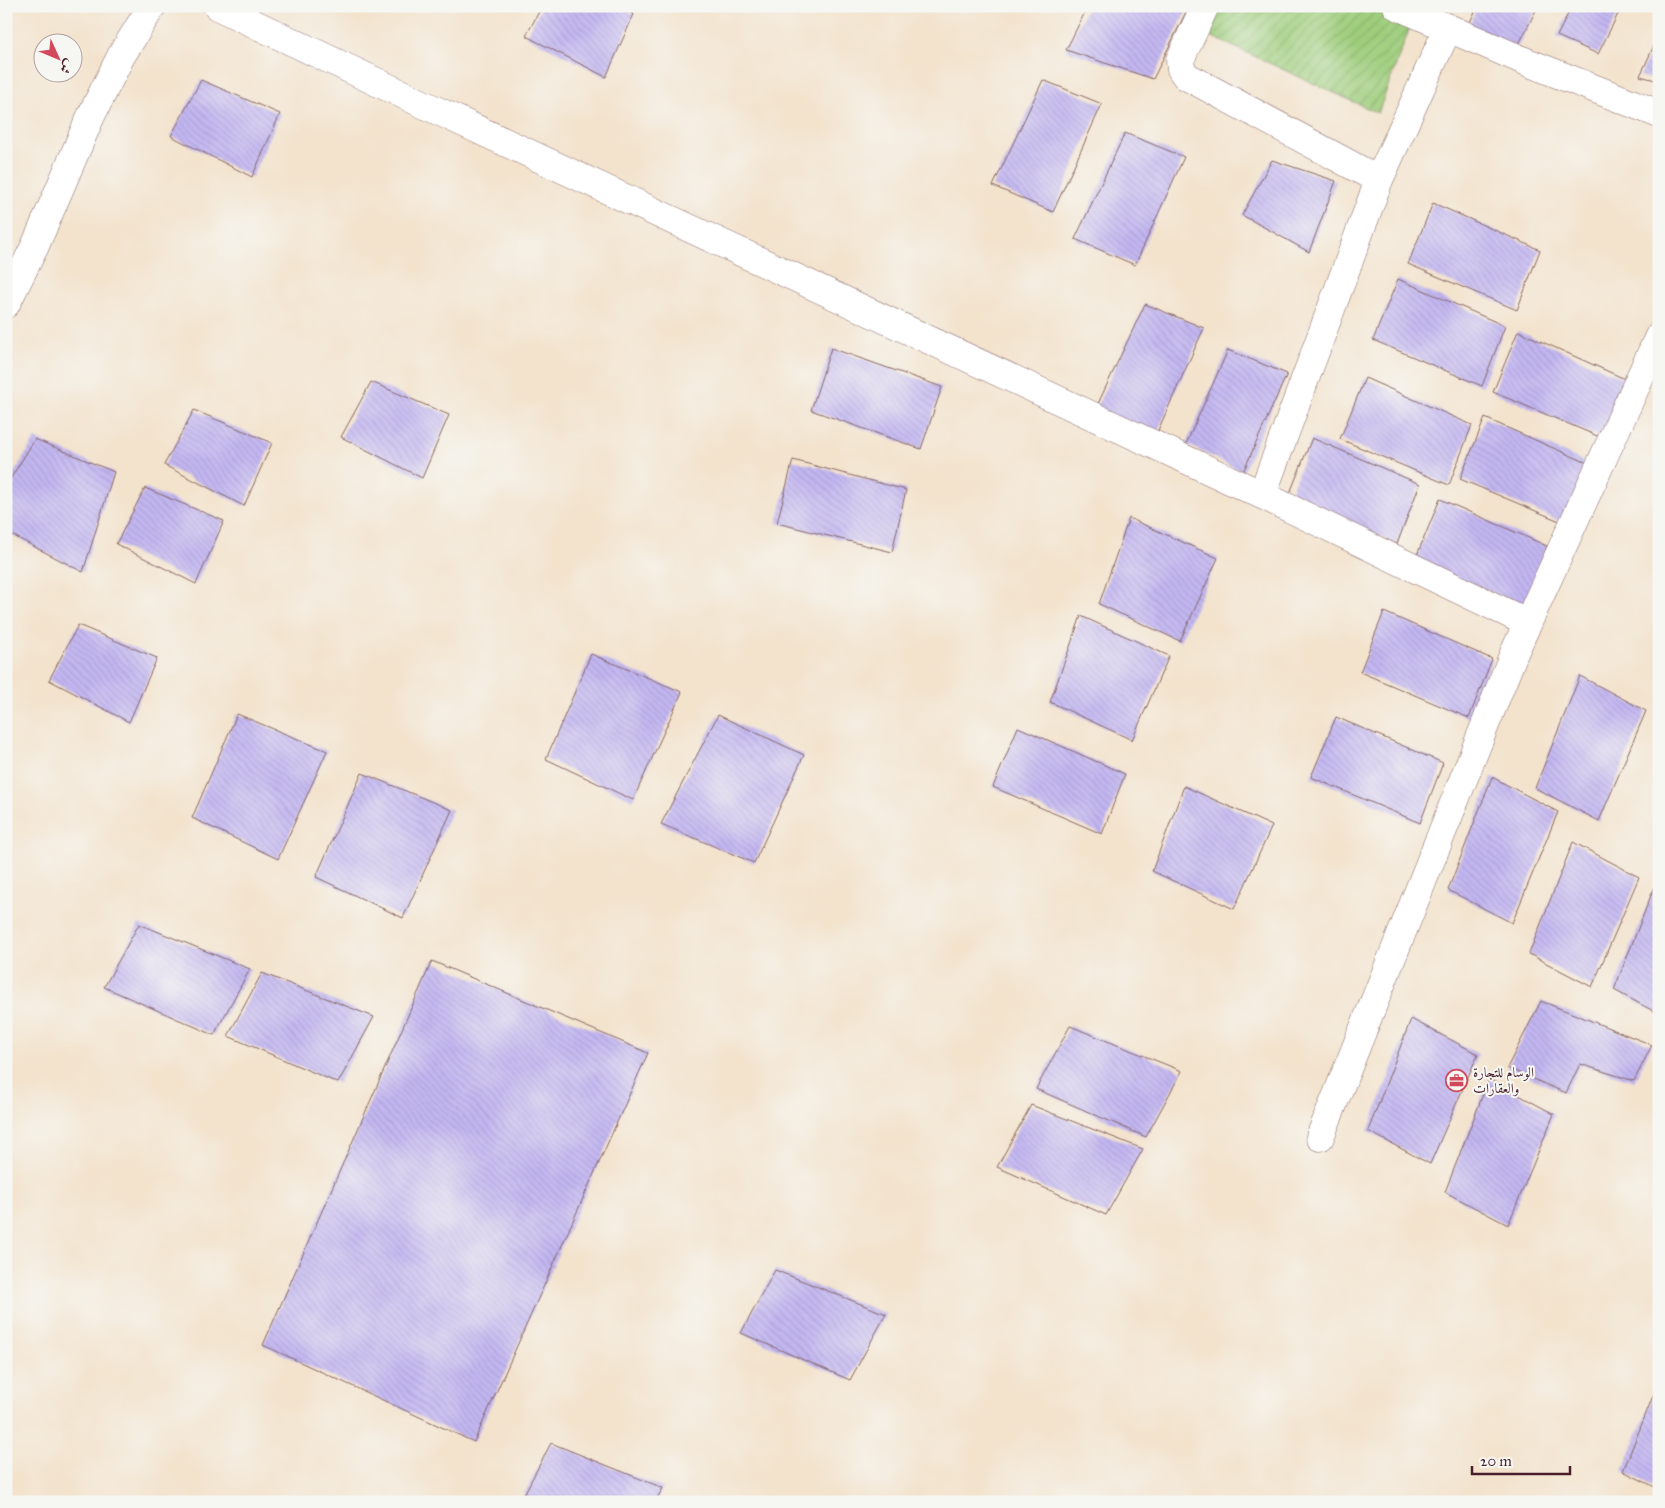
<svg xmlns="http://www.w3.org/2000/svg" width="1665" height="1508" viewBox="0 0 1665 1508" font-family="'IM FELL Great Primer',Amiri,serif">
<defs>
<pattern id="garden-furrows" width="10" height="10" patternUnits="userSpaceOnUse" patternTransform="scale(1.25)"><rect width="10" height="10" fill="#9ece7c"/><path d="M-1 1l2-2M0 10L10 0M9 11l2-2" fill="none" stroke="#8ab06b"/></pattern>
<pattern id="building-back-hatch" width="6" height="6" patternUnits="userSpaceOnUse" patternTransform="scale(1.25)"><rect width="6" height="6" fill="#c3b7f2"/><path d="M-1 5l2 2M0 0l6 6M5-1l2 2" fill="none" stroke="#a99dd0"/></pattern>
</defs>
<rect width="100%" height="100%" fill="#f6f6f2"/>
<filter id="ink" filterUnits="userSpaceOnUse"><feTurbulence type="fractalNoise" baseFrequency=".02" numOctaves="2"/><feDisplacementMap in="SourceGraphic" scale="10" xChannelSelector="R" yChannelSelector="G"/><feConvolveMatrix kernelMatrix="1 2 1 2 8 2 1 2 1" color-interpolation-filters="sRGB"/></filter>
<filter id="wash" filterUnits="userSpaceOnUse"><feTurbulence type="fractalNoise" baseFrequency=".0096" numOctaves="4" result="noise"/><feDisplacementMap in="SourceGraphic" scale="20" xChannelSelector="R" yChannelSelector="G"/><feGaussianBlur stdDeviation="1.12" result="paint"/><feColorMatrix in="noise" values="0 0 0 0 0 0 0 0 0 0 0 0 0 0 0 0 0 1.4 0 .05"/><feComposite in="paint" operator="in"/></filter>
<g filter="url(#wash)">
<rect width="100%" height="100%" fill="#f3e3cd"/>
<polygon fill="url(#garden-furrows)" stroke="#747654" points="1220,6 1412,6 1417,8 1378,113 1208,35"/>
<g id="blocks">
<g fill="url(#building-back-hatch)">
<polygon points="542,6 616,6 634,14 606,77 526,36"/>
<polygon points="1088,6 1189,6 1153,79 1066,50"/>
<polygon points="1478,6 1538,6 1517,48 1468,26"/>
<polygon points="1572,6 1622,6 1598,54 1557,36"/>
<polygon points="1659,35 1659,81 1640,76"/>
<polygon points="201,80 280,114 252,177 171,136"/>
<polygon points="1043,80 1102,104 1053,212 993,186"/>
<polygon points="1125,133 1184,157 1135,265 1075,239"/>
<polygon points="1272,160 1336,181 1309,252 1242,215"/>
<polygon points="1433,203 1540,250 1517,310 1408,264"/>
<polygon points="1398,279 1505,326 1482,386 1373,340"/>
<polygon points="1145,304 1204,328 1155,437 1095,410"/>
<polygon points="1518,331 1625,379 1602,438 1493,392"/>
<polygon points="831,348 942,387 921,449 811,410"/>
<polygon points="1228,350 1287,374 1243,472 1186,444"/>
<polygon points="1365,378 1472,425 1449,485 1340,439"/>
<polygon points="371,382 449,415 422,478 341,437"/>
<polygon points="194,410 272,443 244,506 164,465"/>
<polygon points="1485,418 1592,465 1569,525 1460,479"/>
<polygon points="1312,438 1420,484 1397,544 1288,498"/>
<polygon points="35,439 114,472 83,572 6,532 6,486"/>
<polygon points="793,460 906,490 892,552 777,523"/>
<polygon points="145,488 224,521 196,584 116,544"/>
<polygon points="1440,499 1547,546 1524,606 1415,560"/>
<polygon points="1129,518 1218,558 1180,641 1099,604"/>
<polygon points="1384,612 1492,659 1469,718 1360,672"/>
<polygon points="1081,616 1169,656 1132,740 1050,702"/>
<polygon points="78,625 157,658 129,722 49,680"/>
<polygon points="591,654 682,692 633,800 546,759"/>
<polygon points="1580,676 1646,711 1599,821 1535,788"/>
<polygon points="237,714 327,751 278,859 192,818"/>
<polygon points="718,715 804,755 754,863 661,824"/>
<polygon points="1336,717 1443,763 1420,823 1311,777"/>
<polygon points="1018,727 1125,774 1102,834 993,787"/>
<polygon points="362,773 452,810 403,918 316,877"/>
<polygon points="1492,777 1558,812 1512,923 1448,890"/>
<polygon points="1184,786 1272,826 1234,909 1152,871"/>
<polygon points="1573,842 1639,877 1592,987 1529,954"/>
<polygon points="1659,875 1659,1014 1614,990"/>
<polygon points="139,924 250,969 214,1035 104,987"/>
<polygon points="432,961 648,1053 474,1442 263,1345"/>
<polygon points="262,973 374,1017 338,1083 228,1036"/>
<polygon points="1541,1001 1652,1045 1634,1081 1580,1064 1566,1093 1507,1068"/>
<polygon points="1411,1019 1478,1054 1430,1164 1368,1131"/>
<polygon points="1070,1026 1182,1071 1146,1137 1036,1089"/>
<polygon points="1489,1079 1554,1114 1508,1225 1445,1192"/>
<polygon points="1031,1105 1143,1149 1106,1215 997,1167"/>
<polygon points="775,1270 886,1314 850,1380 741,1333"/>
<polygon points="1659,1381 1659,1489 1623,1471"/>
<polygon points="551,1443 663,1488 655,1502 520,1502"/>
</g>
</g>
</g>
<g filter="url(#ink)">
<use href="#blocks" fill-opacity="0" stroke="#856464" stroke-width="1"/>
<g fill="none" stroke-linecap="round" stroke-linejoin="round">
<defs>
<g id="minor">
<polyline points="217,6 423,104 1262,495"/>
<polyline points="1205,6 1180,60 1181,69 1186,76 1379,180"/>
<polyline points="1397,6 1527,62 1659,114"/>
<polyline points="1448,28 1379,180 1262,495 1528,623"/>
<polyline points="1320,1137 1514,653 1659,336"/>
</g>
<polyline id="tertiary" points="6,304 35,246 90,118 121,56 152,6"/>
</defs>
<use href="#minor" stroke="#856464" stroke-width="29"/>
<use href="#tertiary" stroke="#856464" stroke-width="29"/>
<use href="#minor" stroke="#fff" stroke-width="28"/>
<use href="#tertiary" stroke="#fff" stroke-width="28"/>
</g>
</g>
<defs>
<symbol id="office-ring" viewBox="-11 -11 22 22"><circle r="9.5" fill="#f6f6f2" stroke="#d1495b" stroke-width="1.5"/><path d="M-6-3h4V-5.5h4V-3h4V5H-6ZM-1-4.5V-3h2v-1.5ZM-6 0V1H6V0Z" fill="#d1495b"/></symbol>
</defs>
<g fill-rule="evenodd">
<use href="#office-ring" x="1444" y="1068" width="25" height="25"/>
</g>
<g text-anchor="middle" stroke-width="4" stroke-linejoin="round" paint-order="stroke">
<g font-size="14" fill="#4a1f2b" stroke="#f6f6f2" text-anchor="start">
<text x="1473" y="1077">الوسام للتجارة<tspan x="1473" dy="16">والعقارات</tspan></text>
</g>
</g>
<rect width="1665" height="1508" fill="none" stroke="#f6f6f2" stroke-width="25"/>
<g transform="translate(58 58) rotate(134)"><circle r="24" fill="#f6f6f2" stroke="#b1a0a2"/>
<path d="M0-4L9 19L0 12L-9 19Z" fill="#d1495b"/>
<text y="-8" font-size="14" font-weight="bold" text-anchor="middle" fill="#4a1f2b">ش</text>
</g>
<path d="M1472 1466v8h98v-8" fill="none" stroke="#4a1f2b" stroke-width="2.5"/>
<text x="1480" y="1466" font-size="15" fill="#4a1f2b" stroke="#f6f6f2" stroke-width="4" paint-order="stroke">20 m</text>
</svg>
